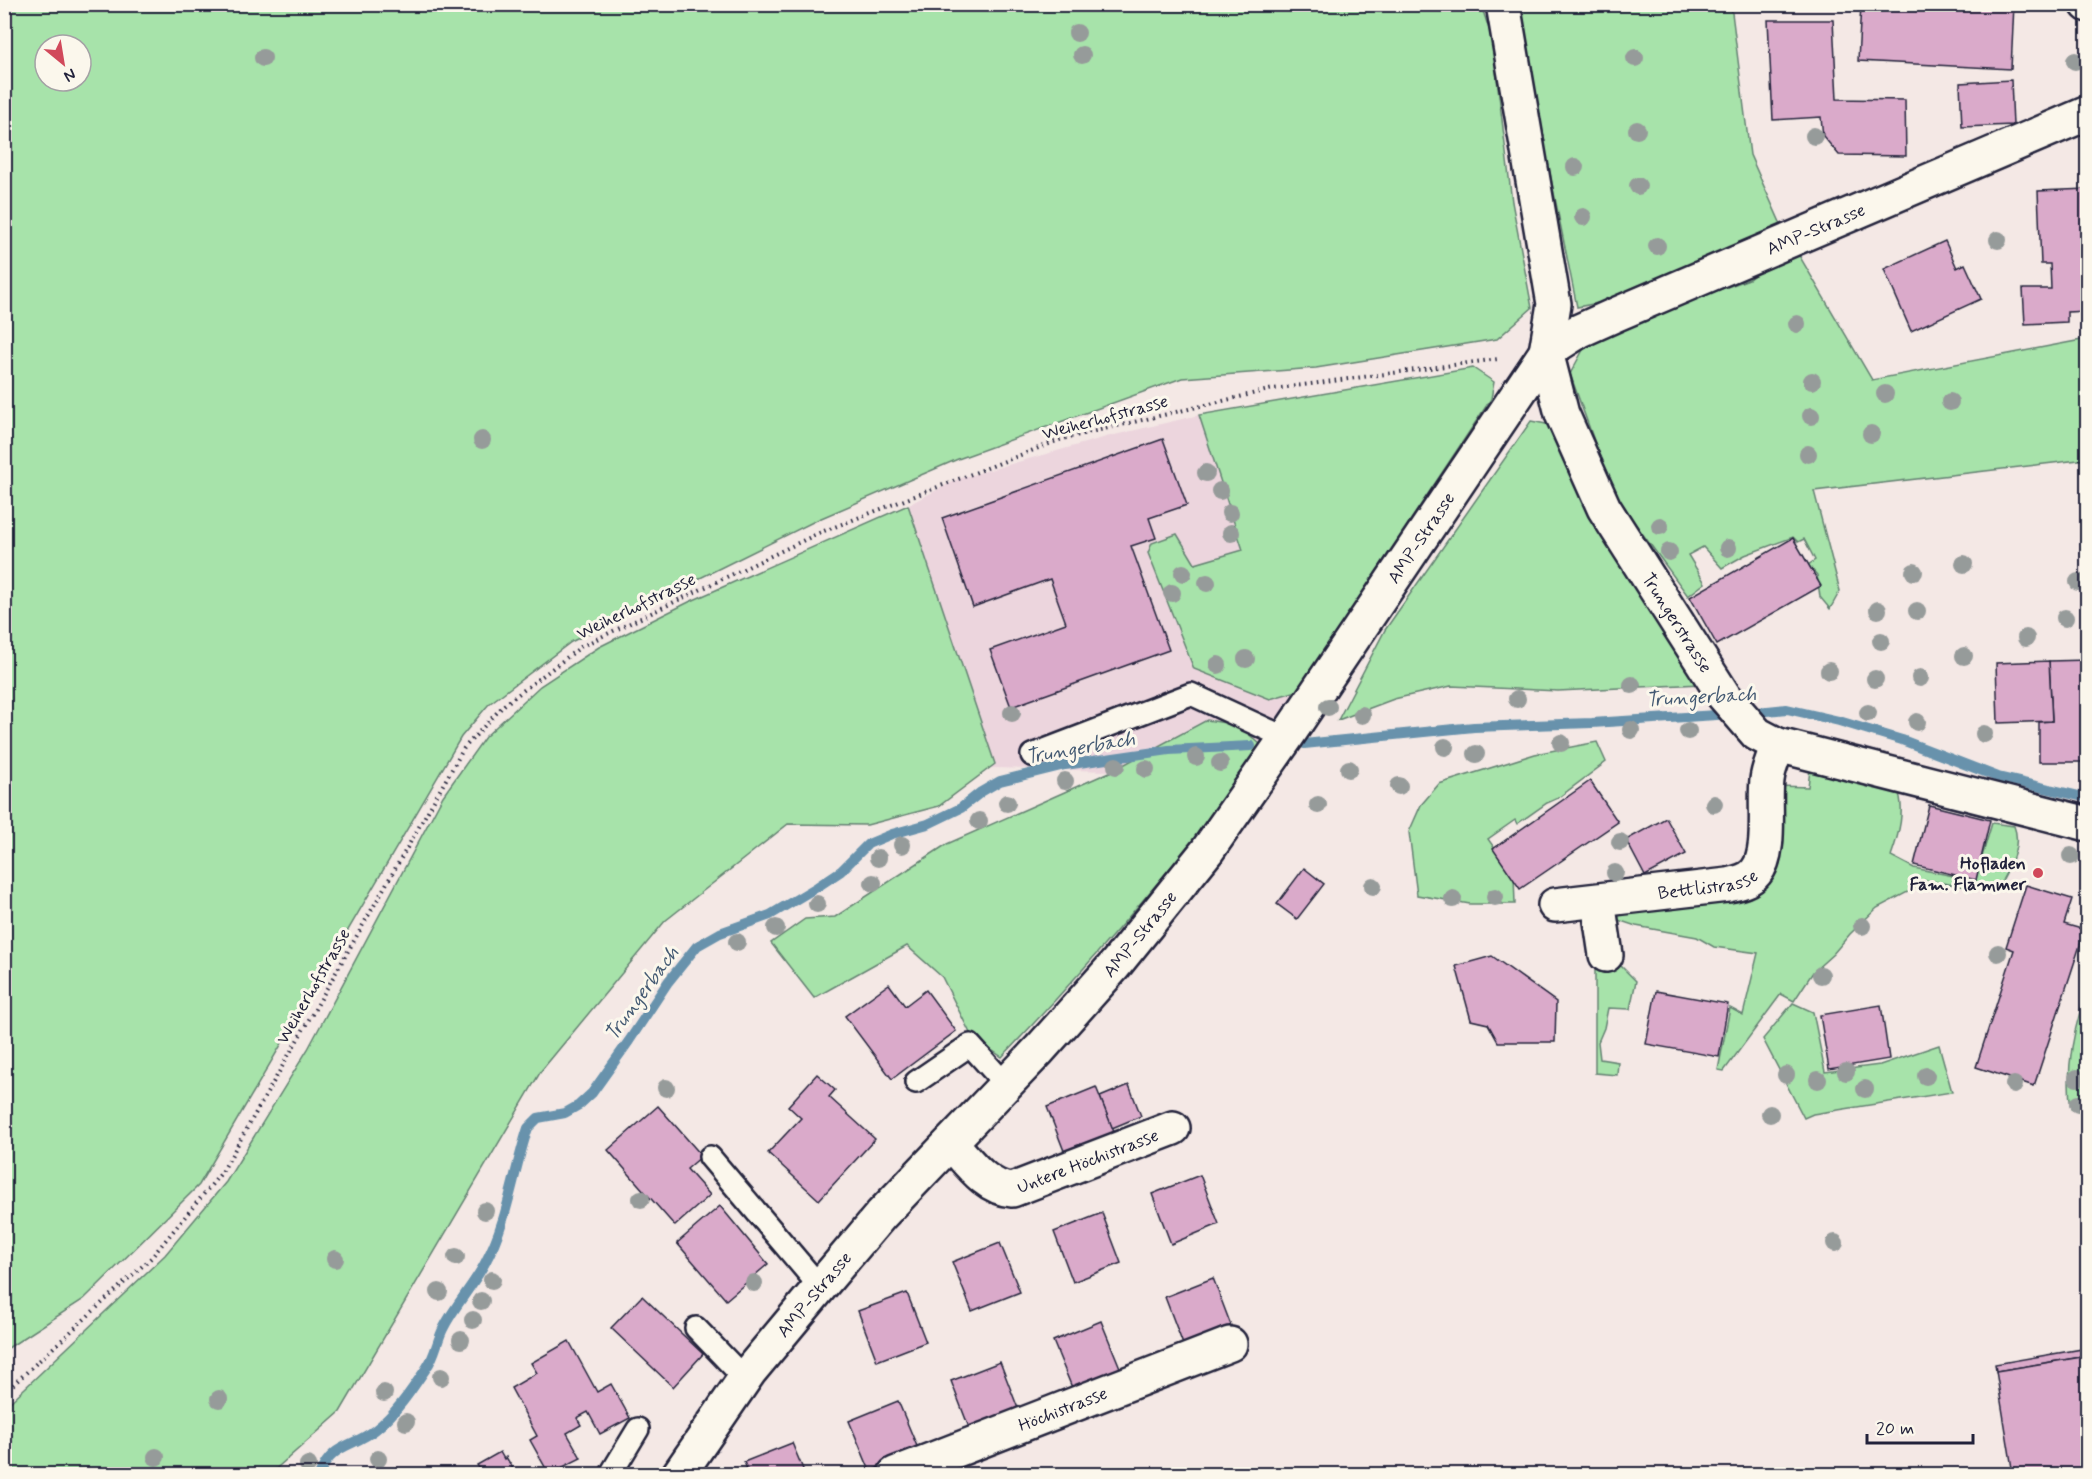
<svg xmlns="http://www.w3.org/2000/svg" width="2092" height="1479" viewBox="0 0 2092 1479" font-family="Mynerve,sans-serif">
<rect width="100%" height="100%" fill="#f4e8e5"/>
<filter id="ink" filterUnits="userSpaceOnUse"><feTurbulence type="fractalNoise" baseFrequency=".0167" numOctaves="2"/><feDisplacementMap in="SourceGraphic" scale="12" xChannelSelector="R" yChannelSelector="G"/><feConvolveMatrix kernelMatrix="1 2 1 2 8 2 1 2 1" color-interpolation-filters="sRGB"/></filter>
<g filter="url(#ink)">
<polygon fill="#ecd5dd" points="1199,415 1243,550 1194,564 1270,699 1297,691 1267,750 1112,771 990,768 908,505 958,479 1106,437"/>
<g fill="#a7e3aa" stroke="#648272" stroke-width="1.5" fill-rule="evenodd">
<path d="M4 5H1481L1492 38 1512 202 1532 308 1497 339 1316 368 1182 378 958 459 819 519 571 642 489 704 461 737 199 1185 84 1299 5 1350ZM45 45H81V81H45Z"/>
<polygon points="1516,5 1731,5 1750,155 1783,229 1650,293 1577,307"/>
<polygon points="1793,245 1872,380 2087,339 2087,459 1814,491 1840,591 1830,609 1820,597 1817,575 1808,565 1815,560 1804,539 1798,542 1793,537 1745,555 1722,568 1703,547 1688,555 1705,583 1688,596 1620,503 1596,446 1570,374 1590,337 1749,279"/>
<polygon points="1473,368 1494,382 1491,399 1297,691 1270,699 1194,669 1148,553 1152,543 1177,534 1195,564 1243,550 1199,415"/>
<polygon points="1531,421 1546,424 1558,437 1701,684 1558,691 1451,686 1394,699 1338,720 1385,630"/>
<polygon points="908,505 995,764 939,806 867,825 788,824 665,921 541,1071 340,1412 270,1474 5,1474 5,1407 165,1255 226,1182 308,1049 443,796 485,737 540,686 599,647 689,602"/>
<path d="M1207 720 1238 725 1267 750C1182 856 1096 959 1002 1057L972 1037 942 977 907 946 814 998 771 943 805 919 835 917 947 844 1112 771Z"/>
<polygon points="1597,742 1606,762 1558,798 1547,803 1517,824 1515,820 1488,839 1514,876 1515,904 1470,904 1417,895 1409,832 1421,805 1439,784 1535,754"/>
<path d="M1810 769 1897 787C1906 810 1899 834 1891 856L1914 868 1968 879 1976 877 1992 823 2014 826C2023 848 2006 872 1996 892L1925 880 1923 884 1877 908 1850 934 1833 954 1813 972 1794 1001 1781 994 1724 1071 1718 1070 1730 1008 1743 1015 1758 953 1714 947 1697 937 1636 926 1618 920 1617 914 1621 909 1735 898 1766 885 1775 854 1779 786 1808 787Z"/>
<polygon points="1618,963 1636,981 1630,1009 1608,1008 1604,1028 1598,1042 1600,1059 1618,1062 1617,1075 1595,1073 1595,968"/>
<path d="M2087 990 2088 1108 2085 1115 2071 1109C2065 1070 2074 1027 2087 990Z"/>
<polygon points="1793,1003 1813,1012 1825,1072 1880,1065 1939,1045 1952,1092 1813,1114 1804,1118 1763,1039"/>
</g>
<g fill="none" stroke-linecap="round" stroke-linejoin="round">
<g stroke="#6792ac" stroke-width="10">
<polyline points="1748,713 1787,709 1839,721 1902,740 1998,777 2088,798"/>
<polyline points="1304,744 1474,727 1592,723 1732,714"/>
<path d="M320 1474C331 1444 353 1447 375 1430 396 1414 413 1388 427 1367 435 1356 437 1341 443 1329 455 1305 473 1286 485 1263 508 1221 513 1173 528 1128L538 1118 565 1113 579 1105 592 1093 629 1041 668 982 697 946 720 933 770 915 817 887 841 871 868 844 892 834 928 824 961 808 981 792 1000 781 1065 765 1169 750 1251 746"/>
</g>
</g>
<g fill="#daaaca" stroke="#22223b" stroke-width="1.5">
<polygon points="1861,4 2014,4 2011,69 1858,61"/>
<polygon points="1768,20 1833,20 1837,99 1905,100 1906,156 1839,155 1823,136 1821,117 1773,120"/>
<polygon points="2011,80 2013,125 1962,127 1960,83"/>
<polygon points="2088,189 2088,311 2067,312 2067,322 2025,324 2023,289 2051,289 2050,264 2041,264 2038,191"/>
<polygon points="1945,241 1957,268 1965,264 1981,299 1911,331 1884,269"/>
<polygon points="1163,439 1187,505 1149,518 1156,538 1131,546 1169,650 1011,707 990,650 1066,623 1050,579 973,607 942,518"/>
<polygon points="1793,538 1821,586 1717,645 1690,597"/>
<polygon points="2088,660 2088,762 2039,762 2039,722 2052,721 2049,661"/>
<polygon points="2049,661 2052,721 1998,723 1996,663"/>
<polygon points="1590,781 1618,822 1520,889 1493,849"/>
<polygon points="1929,805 1990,820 1976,880 1914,865"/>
<polygon points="1666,818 1686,854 1645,876 1626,840"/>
<polygon points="1304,868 1324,884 1297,919 1277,904"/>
<polygon points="2026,885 2072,899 2064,924 2085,930 2034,1086 1976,1067 2014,950 2006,947"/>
<polygon points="1492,956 1556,1002 1555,1042 1498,1042 1488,1024 1471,1020 1456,966"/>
<polygon points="889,984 905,1006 926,990 956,1031 892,1079 845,1016"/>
<polygon points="1656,991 1728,1004 1719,1057 1646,1044"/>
<polygon points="1881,1005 1889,1059 1829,1069 1820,1015"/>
<polygon points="817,1074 835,1090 829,1097 875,1139 819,1200 768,1153 801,1118 788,1106"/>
<polygon points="1129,1085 1141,1116 1112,1128 1100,1097"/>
<polygon points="1096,1087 1116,1137 1066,1156 1047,1107"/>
<polygon points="658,1106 702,1156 687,1169 710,1195 675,1226 608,1150"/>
<polygon points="1200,1175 1219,1224 1171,1244 1152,1194"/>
<polygon points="720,1206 768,1264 726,1300 677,1243"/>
<polygon points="1102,1213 1121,1263 1073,1282 1054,1232"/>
<polygon points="1000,1243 1020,1292 972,1311 952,1262"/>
<polygon points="1213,1278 1232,1328 1184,1347 1165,1297"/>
<polygon points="907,1293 926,1342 877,1361 858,1311"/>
<polygon points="642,1296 703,1354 673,1387 611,1328"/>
<polygon points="1101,1321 1121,1370 1073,1390 1053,1341"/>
<polygon points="569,1341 597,1392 611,1384 630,1418 600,1434 588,1412 577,1418 581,1425 567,1433 581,1458 549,1474 530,1440 537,1436 511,1388 537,1373 531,1363"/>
<polygon points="2088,1348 2088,1356 1996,1371 1995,1364"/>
<polygon points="2088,1356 2088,1473 2013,1474 1996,1371"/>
<polygon points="1000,1362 1019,1411 970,1430 951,1381"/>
<polygon points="898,1401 919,1451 870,1471 849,1421"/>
<polygon points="792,1443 805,1474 749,1474 744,1462"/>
<polygon points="500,1452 504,1459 506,1457 516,1474 476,1474 481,1471 477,1465"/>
</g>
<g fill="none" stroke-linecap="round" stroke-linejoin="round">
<defs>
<g id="lane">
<polyline points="1032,755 1191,694 1286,738"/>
<polyline points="916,1082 970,1045 1006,1085"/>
<polyline points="710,1157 820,1287"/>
<polyline points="696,1328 745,1379"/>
<polyline points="614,1474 612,1472 638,1429"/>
</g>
<g id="street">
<path id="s1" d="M1503 4 1554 304 1546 352 1562 414 1604 508 1724 696 1757 734 1778 745 2088 824"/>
<polyline points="2087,4 2088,5"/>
<polyline points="1598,901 1606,955"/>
<path id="s2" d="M1555 905 1728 885C1738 883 1749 881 1756 872 1772 853 1764 805 1767 780 1768 769 1774 756 1778 745"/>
<path id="s3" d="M951 1143C968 1161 985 1188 1012 1190L1173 1128"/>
<path id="s4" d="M679 1474 750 1371 820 1287 881 1215 1039 1050 1115 965 1207 851 1286 738 1546 352 1579 331 1617 314 2088 113"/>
<path id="s5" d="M895 1474 1230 1344"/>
</g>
</defs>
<use href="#lane" stroke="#22223b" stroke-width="26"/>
<use href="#street" stroke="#22223b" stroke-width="38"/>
<polyline stroke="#22223b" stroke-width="4" stroke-dasharray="1.5 4.5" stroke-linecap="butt" points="4,1393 151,1258 222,1172 464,748 504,705 582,646 819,533 1062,439 1273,389 1498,359"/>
<use href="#lane" stroke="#fbf7ec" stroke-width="21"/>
<use href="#street" stroke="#fbf7ec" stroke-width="33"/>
</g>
<g fill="#969b9a">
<circle cx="1077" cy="33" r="9"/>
<circle cx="1082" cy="55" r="9"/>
<circle cx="263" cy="58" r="9"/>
<circle cx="1635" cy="58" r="9"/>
<circle cx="2075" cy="61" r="9"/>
<circle cx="1637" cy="130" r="9"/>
<circle cx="1814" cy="136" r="9"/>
<circle cx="1575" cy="167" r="9"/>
<circle cx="1638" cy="186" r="9"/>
<circle cx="1583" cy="217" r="9"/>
<circle cx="1998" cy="240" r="9"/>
<circle cx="1657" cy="246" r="9"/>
<circle cx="1797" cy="324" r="9"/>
<circle cx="1812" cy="381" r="9"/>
<circle cx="1885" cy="394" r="9"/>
<circle cx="1950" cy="402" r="9"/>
<circle cx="1811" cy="416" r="9"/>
<circle cx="1871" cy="434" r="9"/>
<circle cx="482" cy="440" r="9"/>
<circle cx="1808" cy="454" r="9"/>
<circle cx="1206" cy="473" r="9"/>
<circle cx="1220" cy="491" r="9"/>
<circle cx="1230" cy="513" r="9"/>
<circle cx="1660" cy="526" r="9"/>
<circle cx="1231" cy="533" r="9"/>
<circle cx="1728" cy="548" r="9"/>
<circle cx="1669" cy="552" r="9"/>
<circle cx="1964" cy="564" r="9"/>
<circle cx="1914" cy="572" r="9"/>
<circle cx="1183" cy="573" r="9"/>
<circle cx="2078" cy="582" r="9"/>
<circle cx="1207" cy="583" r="9"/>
<circle cx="1172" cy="593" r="9"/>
<circle cx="1878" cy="610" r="9"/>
<circle cx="1917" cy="611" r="9"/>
<circle cx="2065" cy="618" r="9"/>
<circle cx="2026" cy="638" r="9"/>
<circle cx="1881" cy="641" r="9"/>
<circle cx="1964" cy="656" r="9"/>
<circle cx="1246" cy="659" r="9"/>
<circle cx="1218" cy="665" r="9"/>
<circle cx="1829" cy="671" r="9"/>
<circle cx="1920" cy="678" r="9"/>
<circle cx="1875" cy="679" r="9"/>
<circle cx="1632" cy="685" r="9"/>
<circle cx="1517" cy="699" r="9"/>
<circle cx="1328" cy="707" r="9"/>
<circle cx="1012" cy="713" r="9"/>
<circle cx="1868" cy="713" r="9"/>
<circle cx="1362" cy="715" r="9"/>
<circle cx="1917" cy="722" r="9"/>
<circle cx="1631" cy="730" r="9"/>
<circle cx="1688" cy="731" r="9"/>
<circle cx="1984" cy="734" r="9"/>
<circle cx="1561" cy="743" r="9"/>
<circle cx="1445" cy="747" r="9"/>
<circle cx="1476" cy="754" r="9"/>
<circle cx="1196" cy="757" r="9"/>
<circle cx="1220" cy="763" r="9"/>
<circle cx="1116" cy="766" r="9"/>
<circle cx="1146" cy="769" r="9"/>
<circle cx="1349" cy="769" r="9"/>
<circle cx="1065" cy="781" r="9"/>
<circle cx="1399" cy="786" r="9"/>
<circle cx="1007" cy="803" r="9"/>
<circle cx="1714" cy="804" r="9"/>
<circle cx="1318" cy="805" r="9"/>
<circle cx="979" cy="821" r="9"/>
<circle cx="1620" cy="842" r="9"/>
<circle cx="902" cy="845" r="9"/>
<circle cx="2071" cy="856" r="9"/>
<circle cx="878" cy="858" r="9"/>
<circle cx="1615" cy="873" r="9"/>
<circle cx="873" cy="883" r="9"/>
<circle cx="1373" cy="886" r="9"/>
<circle cx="1495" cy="897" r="9"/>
<circle cx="1453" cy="899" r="9"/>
<circle cx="817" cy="904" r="9"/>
<circle cx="1862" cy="926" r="9"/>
<circle cx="776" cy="928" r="9"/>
<circle cx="737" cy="942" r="9"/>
<circle cx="1998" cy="953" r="9"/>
<circle cx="1821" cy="975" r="9"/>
<circle cx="1846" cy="1072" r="9"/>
<circle cx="1786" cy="1075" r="9"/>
<circle cx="1926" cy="1076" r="9"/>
<circle cx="2077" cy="1078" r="9"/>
<circle cx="1818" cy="1080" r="9"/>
<circle cx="2014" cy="1085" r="9"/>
<circle cx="666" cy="1088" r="9"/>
<circle cx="1865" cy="1089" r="9"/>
<circle cx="2078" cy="1104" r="9"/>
<circle cx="1770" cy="1114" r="9"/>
<circle cx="641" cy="1199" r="9"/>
<circle cx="485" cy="1211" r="9"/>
<circle cx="1835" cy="1243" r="9"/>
<circle cx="456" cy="1257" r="9"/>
<circle cx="335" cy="1259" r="9"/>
<circle cx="492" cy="1280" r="9"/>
<circle cx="754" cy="1283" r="9"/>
<circle cx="439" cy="1292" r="9"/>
<circle cx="481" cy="1301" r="9"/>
<circle cx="473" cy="1320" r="9"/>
<circle cx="461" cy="1340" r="9"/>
<circle cx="441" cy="1377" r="9"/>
<circle cx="384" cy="1393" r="9"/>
<circle cx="219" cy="1399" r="9"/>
<circle cx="406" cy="1422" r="9"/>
<circle cx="156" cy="1457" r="9"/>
<circle cx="378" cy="1459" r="9"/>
<circle cx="308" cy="1465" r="9"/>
</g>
</g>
<circle fill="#d1495b" stroke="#fbf7ec" stroke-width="2" cx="2038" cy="873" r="6"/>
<g text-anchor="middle" stroke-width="6" stroke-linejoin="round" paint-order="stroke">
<g font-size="18" fill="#22223b" stroke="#fbf7ec">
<text dy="6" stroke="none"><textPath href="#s4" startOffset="1718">AMP-Strasse</textPath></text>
<text transform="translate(1105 417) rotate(-15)" y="6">Weiherhofstrasse</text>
<text dy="6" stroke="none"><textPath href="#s4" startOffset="1197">AMP-Strasse</textPath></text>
<text transform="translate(636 606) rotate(-26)" y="6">Weiherhofstrasse</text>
<text dy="6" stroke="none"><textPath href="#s1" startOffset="656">Trungerstrasse</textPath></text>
<text dy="6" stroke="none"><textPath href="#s2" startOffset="154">Bettlistrasse</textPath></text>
<text dy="6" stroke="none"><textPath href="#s4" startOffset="711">AMP-Strasse</textPath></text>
<text transform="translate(313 986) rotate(-60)" y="6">Weiherhofstrasse</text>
<text dy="6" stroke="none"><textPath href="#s3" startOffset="160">Untere Höchistrasse</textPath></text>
<text dy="6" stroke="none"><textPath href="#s4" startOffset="225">AMP-Strasse</textPath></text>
<text dy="6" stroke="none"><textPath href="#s5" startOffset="180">Höchistrasse</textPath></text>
</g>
<g font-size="18" font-weight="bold" fill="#22223b" stroke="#fbf7ec" text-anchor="end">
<text x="2026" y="869">Hofladen<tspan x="2026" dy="21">Fam. Flammer</tspan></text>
</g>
<g font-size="20" font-style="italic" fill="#445a73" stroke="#fbf7ec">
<text transform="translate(1701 696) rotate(-3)" y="7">Trungerbach</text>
<text transform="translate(1080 747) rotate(-10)" y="7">Trungerbach</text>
<text transform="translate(641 993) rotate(-54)" y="7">Trungerbach</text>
</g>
</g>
<rect width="2092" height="1479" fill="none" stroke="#fbf7ec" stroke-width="24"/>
<rect x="12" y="12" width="2068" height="1455" fill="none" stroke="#22223b" stroke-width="2" filter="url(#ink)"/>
<g transform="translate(63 63) rotate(150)"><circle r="28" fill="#fbf7ec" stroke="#a4a2a5" stroke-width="1.5"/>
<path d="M0-4.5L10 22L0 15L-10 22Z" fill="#d1495b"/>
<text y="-9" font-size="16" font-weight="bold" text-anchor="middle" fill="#22223b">N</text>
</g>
<path d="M1867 1434v9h106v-9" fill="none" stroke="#22223b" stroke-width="3"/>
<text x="1876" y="1434" font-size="18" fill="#22223b" stroke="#fbf7ec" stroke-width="4.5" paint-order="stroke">20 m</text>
</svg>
